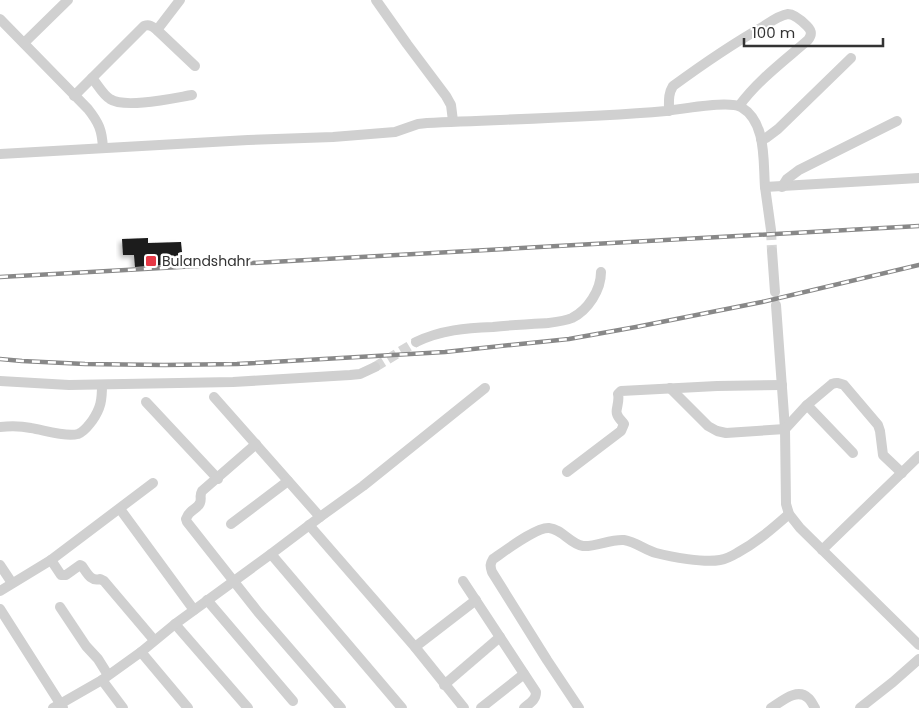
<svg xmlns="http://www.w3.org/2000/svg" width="919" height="708" viewBox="0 0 919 708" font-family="Poppins,sans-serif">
<defs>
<filter id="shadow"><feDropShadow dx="-3" dy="3" stdDeviation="2.5" flood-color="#0004"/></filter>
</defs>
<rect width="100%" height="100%" fill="#fff"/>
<polygon fill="#1a1a1a" filter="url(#shadow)" points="148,238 148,243 181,242 182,252 178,253 179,264 135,267 134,255 123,255 122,239"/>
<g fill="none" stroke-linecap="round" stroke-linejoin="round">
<g stroke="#d6d6d6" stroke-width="10" stroke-dasharray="10 5" stroke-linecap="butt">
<polyline points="771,230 772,251"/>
<polyline points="375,367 416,342"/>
</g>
<g stroke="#d0d0d0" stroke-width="10">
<polyline points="376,0 407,44 446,96 451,105 453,121"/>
<path d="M0 19 88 109C99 123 102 130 103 148"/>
<polyline points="157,30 180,0"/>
<polyline points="24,43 68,0"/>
<path d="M92 78C98 85 103 95 110 99 125 109 174 98 192 95"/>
<path d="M74 96 144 26C150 24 153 27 157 30L195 66"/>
<path d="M669 111C669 101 668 94 673 86 703 64 732 44 764 26 770 22 780 15 788 14 795 14 803 22 807 26 812 31 812 35 808 40 784 61 758 80 739 106"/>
<polyline points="761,139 766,138 778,129 851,58"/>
<path d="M0 154 248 140 333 137 395 132 418 124 427 123C507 119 587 118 666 111 682 109 728 100 741 107 767 122 763 162 765 187L919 178"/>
<polyline points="765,187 771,230"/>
<polyline points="782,187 787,179 799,170 897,121"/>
<polyline points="772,251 775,292"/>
<polyline points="776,305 785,429 786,504 789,514 800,528 919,645"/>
<path d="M416 342C441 330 466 328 493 327 511 325 530 324 548 323 556 322 565 321 572 318 588 310 601 290 601 272"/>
<polyline points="0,381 69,385 233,382 350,375 360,374 375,367"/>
<path d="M670 388 708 426 717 431 726 433 785 429 807 405 832 384C837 382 839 383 844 385L878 425 880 431 883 455 902 473"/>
<polyline points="214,397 320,517"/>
<polyline points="146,402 218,479"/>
<polyline points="807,405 853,453"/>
<path d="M0 427C10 426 21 426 31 428 44 430 65 437 78 434 84 432 88 426 92 421 101 408 102 400 102 385"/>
<path d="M256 444 202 491C199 496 202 498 200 503 197 510 189 509 186 519L187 522 258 612 341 708"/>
<path d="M567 472 621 431 624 424C622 421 618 418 617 414 615 410 620 402 618 394L621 391 717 386 782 385"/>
<polyline points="120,509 194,610"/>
<polyline points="231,524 288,481"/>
<polyline points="309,525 415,647 464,708"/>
<polyline points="822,550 919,456"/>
<polyline points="271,554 402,708"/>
<path d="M51 560 61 575H66L80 565 82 566C87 573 91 582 100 579L104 581 154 640"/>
<polyline points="0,565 12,583"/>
<path d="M463 581 536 692C536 700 530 703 524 708"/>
<polyline points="0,591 51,560 153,483"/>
<polyline points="207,600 293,701"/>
<polyline points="60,607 86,646 98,659 108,675"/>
<polyline points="0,609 63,708"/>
<polyline points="175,624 248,708"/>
<polyline points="415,647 476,600"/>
<polyline points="141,652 188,708"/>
<polyline points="102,680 123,708"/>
<polyline points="444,685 500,637"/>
<polyline points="53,708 102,680 141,652 175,624 271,554 320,517 363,486 485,388"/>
<polyline points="481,708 524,674"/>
<path d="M579 708 547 660 492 572C490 566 490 564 493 559 505 551 536 527 549 528 562 529 570 544 583 546 596 547 610 539 624 540 636 542 645 550 656 553 671 557 704 563 720 560 726 559 732 556 737 553 757 542 772 529 789 514"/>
<path d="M771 708C781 702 797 687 808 698 811 700 813 705 815 708"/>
<polyline points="860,708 893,682 919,659"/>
</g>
<defs>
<g id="rail">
<polyline points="0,277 919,226"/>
<polyline points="0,359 22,361 85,364 164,365 237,364 445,352 511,345 569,339 636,327 762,302 919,265"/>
</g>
</defs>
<use href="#rail" stroke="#888" stroke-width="4.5"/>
<use href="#rail" stroke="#fff" stroke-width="2.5" stroke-dasharray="8" stroke-linecap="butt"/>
</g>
<rect fill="#e63946" stroke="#fff" stroke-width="2" x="145" y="255" width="12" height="12" rx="2.5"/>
<g text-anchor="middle" stroke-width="5" stroke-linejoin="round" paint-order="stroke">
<g font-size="14" fill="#333" stroke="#fff" text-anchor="start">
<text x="162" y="266">Bulandshahr</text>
</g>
</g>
<path d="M744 38v8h139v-8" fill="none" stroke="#333333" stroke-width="2.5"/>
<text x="752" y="38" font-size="15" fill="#333333" stroke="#ffffff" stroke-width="4" paint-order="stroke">100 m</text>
</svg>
